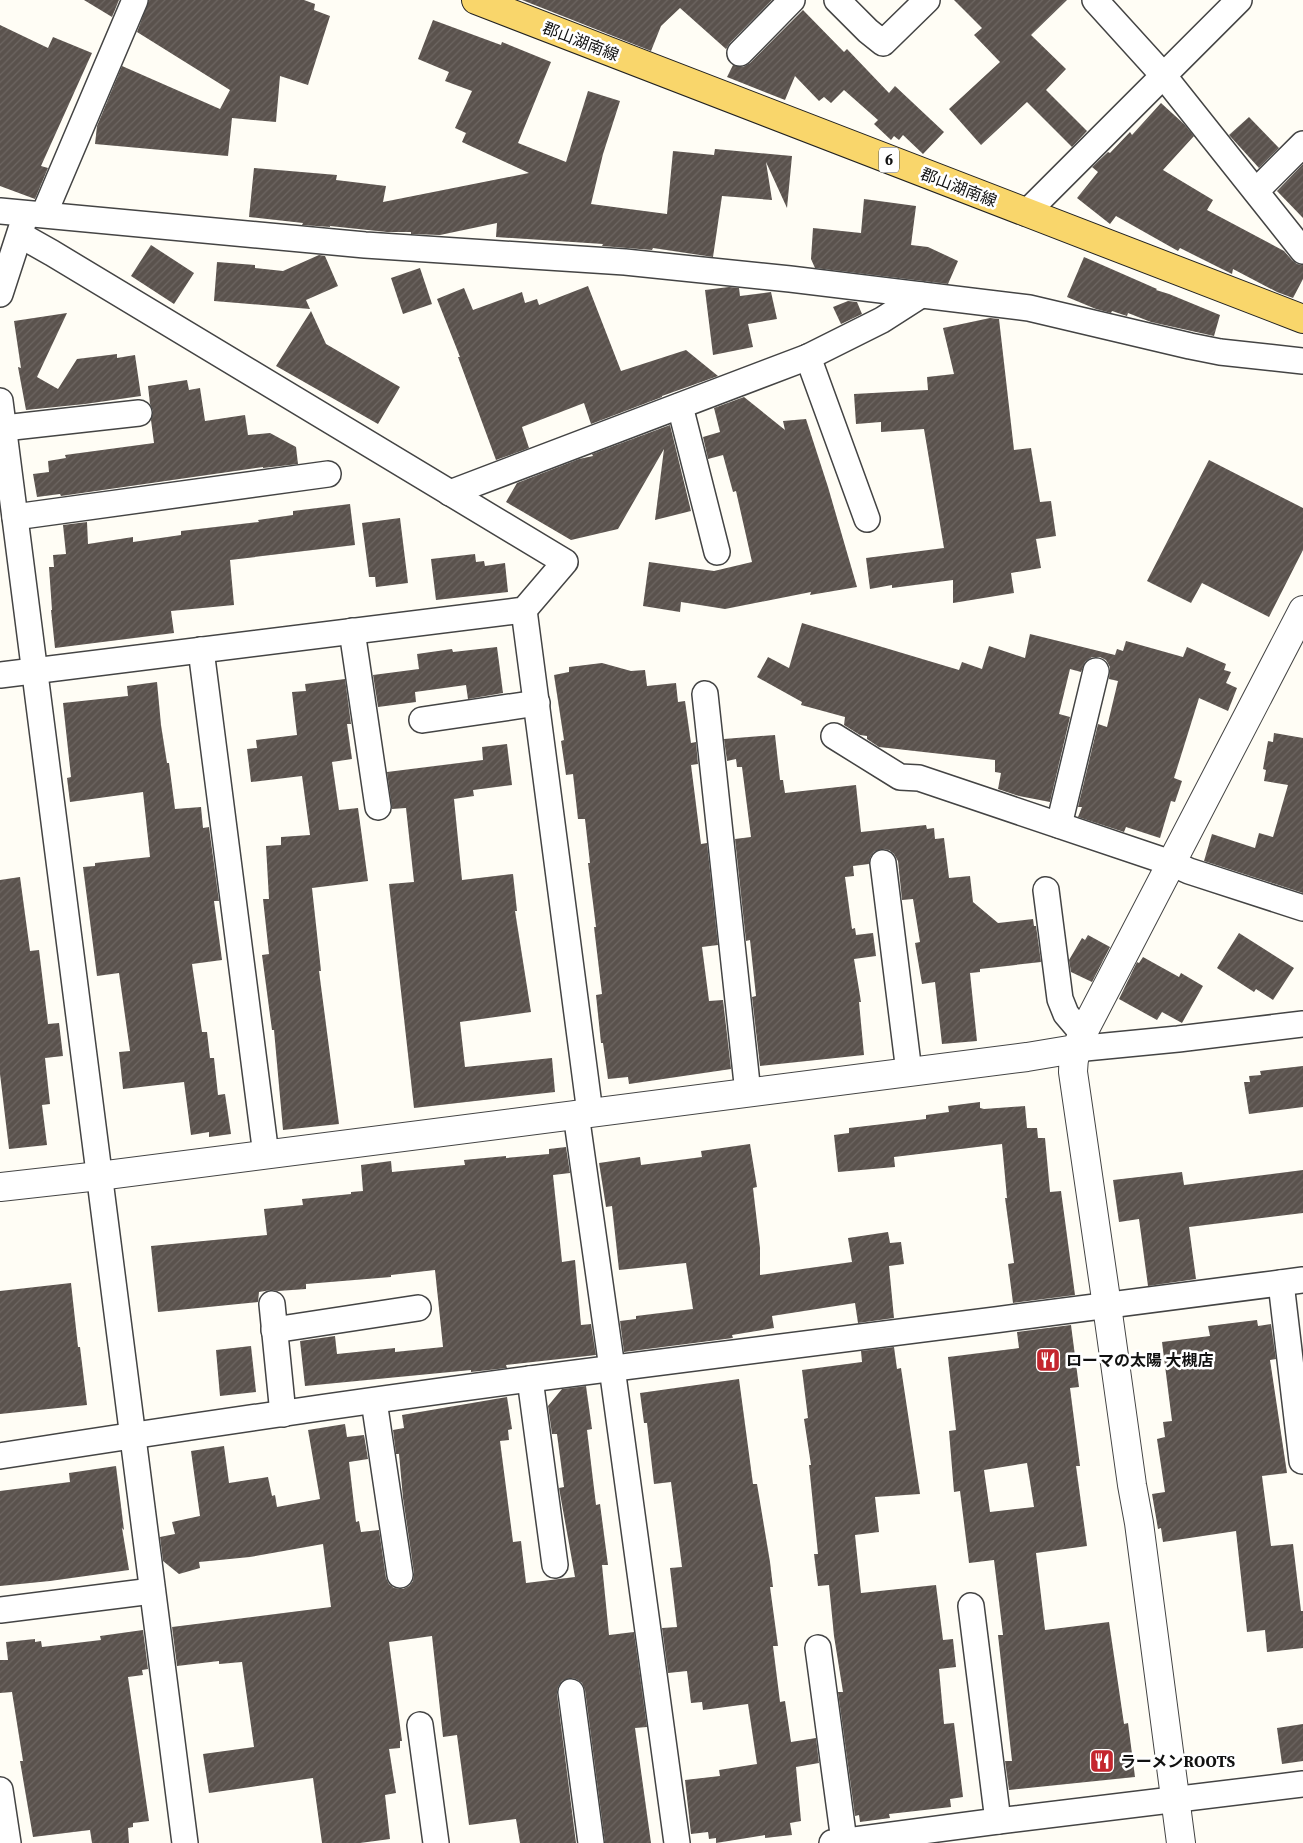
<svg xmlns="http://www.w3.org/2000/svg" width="1303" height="1843" viewBox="0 0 1303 1843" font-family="'Source Serif 4','Noto Sans JP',serif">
<defs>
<pattern id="building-hatch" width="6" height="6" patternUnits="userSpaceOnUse" patternTransform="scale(1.25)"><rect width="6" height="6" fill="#5a524d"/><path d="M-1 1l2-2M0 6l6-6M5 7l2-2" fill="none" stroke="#6d6662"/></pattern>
</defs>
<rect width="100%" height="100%" fill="#fffdf5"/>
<g fill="url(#building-hatch)" fill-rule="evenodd">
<polygon points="84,0 119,0 112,17"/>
<polygon points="149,0 304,0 315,4 314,10 330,16 308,85 280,76 276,122 232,118 228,156 95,144 97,126 122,66 220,109 230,90 137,32"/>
<polygon points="522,0 772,0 730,43 726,49 680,8 661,26 651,51"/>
<polygon points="954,0 1067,0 1031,35 1066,69 1046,90 1087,131 1072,147 1027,102 981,145 949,109 1000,62 974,35 982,28"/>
<polygon points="803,10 844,52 847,49 889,93 895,86 944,132 923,154 903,135 899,140 894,136 891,140 874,124 878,120 844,90 831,103 824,97 819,101 795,76 785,100 727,77 733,65 743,67 750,63"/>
<polygon points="433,20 501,45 502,42 551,62 518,143 566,162 588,91 620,101 603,154 591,204 667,214 673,151 714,155 715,149 792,156 787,208 766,162 772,200 722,196 713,257 653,248 652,250 602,246 603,244 496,237 497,223 440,235 411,234 411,232 387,232 330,226 330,227 302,225 303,223 249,217 254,168 337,175 336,180 386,186 383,202 529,173 462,142 466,133 455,128 472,91 445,81 449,72 418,59"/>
<polygon points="0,25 48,48 53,37 92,53 41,166 48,168 35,199 0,186"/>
<polygon points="1161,103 1184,124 1194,136 1163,170 1213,200 1207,210 1284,251 1292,260 1297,264 1303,265 1303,279 1293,298 1277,292 1233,269 1232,274 1180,248 1178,251 1116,216 1110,224 1077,198 1098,172 1092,167 1108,152 1110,153 1130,132 1132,135"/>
<polygon points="1249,117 1279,148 1259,168 1229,135"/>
<polygon points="1303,164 1303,218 1277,191"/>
<polygon points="864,199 916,206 911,245 928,247 958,261 948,284 815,268 811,259 813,228 861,233"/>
<polygon points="151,245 194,273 174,304 131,276"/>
<polygon points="319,255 325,256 338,286 306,300 310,309 214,301 217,262 255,265 255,268 283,271"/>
<polygon points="1084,257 1157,289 1156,290 1169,294 1220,315 1214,336 1151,322 1128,313 1127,316 1112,311 1111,313 1096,309 1067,297"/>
<polygon points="420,268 432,304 403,314 391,278"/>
<polygon points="588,286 621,371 686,350 718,376 662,396 662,397 591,424 584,403 522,427 529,448 496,460 458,357 460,357 437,299 464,288 473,310 522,292 525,303 537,299 539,305"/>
<polygon points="729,287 739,288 740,296 771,292 777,319 748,324 753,347 713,355 705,290"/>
<polygon points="848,301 857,302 862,314 841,324 833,307"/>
<polygon points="311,311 326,344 400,387 378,424 276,366"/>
<polygon points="67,313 37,377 58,389 77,359 117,354 117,358 135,355 141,396 85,404 26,410 18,367 21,368 14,321"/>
<polygon points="990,318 999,319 1014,450 1031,448 1040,502 1051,501 1056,536 1036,539 1041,568 1011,573 1014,593 953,603 953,580 892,588 892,585 870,589 866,558 944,548 924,429 881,432 881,422 856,424 854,394 928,390 927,377 954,374 943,328"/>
<polygon points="187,380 189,390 200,388 205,421 245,415 248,435 270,433 296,447 298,464 263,468 263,467 61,496 60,494 37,497 33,474 49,472 48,461 66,458 65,455 154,443 151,420 153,411 150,404 148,386"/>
<polygon points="744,397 785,430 783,421 806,419 828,487 857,587 810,595 811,592 725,609 681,602 680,612 643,606 649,562 714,571 752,562 736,491 733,492 723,455 708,459 703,437 720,432 714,408"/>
<polygon points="670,425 691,511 655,520 664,449 618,529 571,540 506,502 517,483 579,459 593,456 592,454"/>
<polygon points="1209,460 1303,508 1303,550 1269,617 1202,583 1191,603 1147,581"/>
<polygon points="350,504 355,545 230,560 234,605 171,611 174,633 55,648 51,610 52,610 49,567 54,567 53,555 66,554 63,525 87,522 88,544 133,537 133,542 181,535 181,531 259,522 258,520 293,515 293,511"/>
<polygon points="400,518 408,583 376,587 375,577 369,577 362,523"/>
<polygon points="475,554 476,562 484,561 485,566 505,563 508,592 436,600 431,559"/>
<polygon points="802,623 959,670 962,662 982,669 989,646 1025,658 1030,634 1115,655 1117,649 1123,651 1126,641 1183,657 1187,647 1226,664 1224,670 1231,672 1226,683 1237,688 1228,711 1199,698 1174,778 1182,781 1175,802 1171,801 1160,838 1126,827 1124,832 1078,817 1082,807 1078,807 1098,724 1107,727 1118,681 1109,679 1110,667 1106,660 1100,657 1092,657 1085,662 1081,672 1070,669 1059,714 1070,717 1050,802 1019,796 998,789 1001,773 995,772 995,760 879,747 867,739 867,736 860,735 844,725 845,717 801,705 802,702 757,677 768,657 789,668"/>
<polygon points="497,647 503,693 468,699 466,685 415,692 416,702 378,707 373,675 419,669 417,654 452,649 453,652"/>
<polygon points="602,663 631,671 645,670 647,686 676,683 678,702 685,701 691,743 696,742 698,764 691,765 701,844 707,843 718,945 702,947 709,1001 723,1000 731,1069 629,1084 628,1077 608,1079 603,1043 601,1043 596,995 602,994 594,927 596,927 588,863 590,863 585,819 578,819 573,774 566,775 561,741 564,740 554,675 569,672 569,667"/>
<polygon points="345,679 351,724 347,724 352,759 332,762 339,810 358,808 368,881 312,888 321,971 319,971 339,1124 283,1130 274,1030 272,1030 262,955 269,954 263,899 269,899 266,846 281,845 281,837 310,835 302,776 251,782 247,749 257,748 256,740 297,735 292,692 306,691 305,684"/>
<polygon points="157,682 161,725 167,763 169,763 175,809 201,807 203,828 209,827 219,901 214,901 222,960 192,964 202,1032 207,1032 210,1058 214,1058 218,1095 225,1094 231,1134 209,1137 209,1132 191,1135 184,1082 123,1089 119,1052 130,1051 119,973 97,976 83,867 95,866 95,863 150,857 143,792 70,802 67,778 71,777 63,703 128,696 127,686"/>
<polygon points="1274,733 1303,738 1303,893 1204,861 1212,834 1255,848 1259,833 1273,837 1288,785 1264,781 1266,770 1263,769 1268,741 1273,742"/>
<polygon points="775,735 780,780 783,780 785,793 856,785 861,832 926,825 927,829 934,828 935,839 944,838 949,878 970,876 973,902 998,923 1033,919 1034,926 1036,926 1041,962 980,969 980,972 970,973 977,1041 942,1044 935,982 922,984 915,943 920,942 913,899 902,900 898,861 894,854 889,850 882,849 874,852 870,858 869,864 853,866 854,876 845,877 852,929 855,928 856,935 873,933 876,956 854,959 861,1002 859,1002 864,1055 760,1066 752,997 756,996 750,940 746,941 735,839 751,837 742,767 737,767 736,759 727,761 724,739"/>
<polygon points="507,744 512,785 473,790 474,796 454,799 462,880 513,874 517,911 515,911 531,1012 460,1022 465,1067 552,1058 555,1092 414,1108 389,884 414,882 406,808 392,809 387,772 483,760 482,747"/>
<polygon points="20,877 30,951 39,950 48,1024 59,1023 63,1056 45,1058 50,1104 42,1105 47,1145 9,1149 0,1074 0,880"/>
<polygon points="1239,933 1294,968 1273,1000 1256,989 1254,992 1217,968"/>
<polygon points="1088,935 1110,947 1092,982 1071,972 1069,960 1082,938 1085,940"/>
<polygon points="1143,957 1179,977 1181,973 1203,986 1182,1023 1162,1012 1157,1020 1119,999 1137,962 1139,963"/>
<polygon points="1303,1066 1303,1107 1249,1114 1244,1082 1250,1082 1249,1076 1261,1075 1260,1071"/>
<polygon points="980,1102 980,1108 984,1109 1025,1106 1027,1128 1037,1128 1038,1138 1045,1138 1050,1192 1061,1191 1075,1295 1013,1303 1008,1264 1014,1263 1005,1198 1007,1198 1002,1144 894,1157 895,1167 838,1172 834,1135 849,1133 849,1128 926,1119 926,1115 949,1112 948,1106"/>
<polygon points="750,1144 757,1187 753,1188 760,1248 760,1275 852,1262 848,1238 888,1232 890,1243 901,1242 904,1264 889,1266 894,1318 858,1323 855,1303 772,1316 774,1328 732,1335 733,1338 624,1352 620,1321 636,1319 636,1316 693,1309 686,1263 619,1270 612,1206 606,1207 599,1163 640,1157 641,1165 702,1157 701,1151"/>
<polygon points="566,1147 570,1173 553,1175 562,1262 575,1260 581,1325 591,1324 596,1355 506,1365 507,1368 471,1372 471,1370 305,1386 300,1341 335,1336 337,1354 395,1348 395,1352 443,1347 435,1270 391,1275 391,1277 306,1284 306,1289 278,1291 271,1290 259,1292 258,1302 158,1312 151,1246 267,1235 264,1209 303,1205 302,1199 351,1194 351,1192 363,1191 361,1165 391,1161 392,1172 465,1165 464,1160 506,1156 506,1158 549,1154 549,1149"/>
<polygon points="1303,1170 1303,1213 1189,1227 1196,1279 1148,1286 1139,1219 1119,1222 1113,1180 1182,1172 1184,1185"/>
<polygon points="71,1283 78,1347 80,1347 87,1405 0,1414 0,1291"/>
<polygon points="1257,1320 1258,1326 1271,1324 1276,1359 1270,1360 1287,1473 1262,1476 1271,1546 1293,1544 1301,1611 1303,1611 1303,1648 1267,1652 1265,1630 1247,1632 1236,1531 1163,1542 1161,1528 1158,1529 1152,1494 1165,1492 1157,1439 1165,1437 1163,1422 1172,1421 1162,1342 1210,1336 1208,1326"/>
<path d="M1071 1325 1079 1387 1070 1388 1080 1466H1076L1087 1546 1036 1553 1045 1630 1109 1622 1124 1724 1128 1723 1135 1777 1009 1790 1005 1761H1012L998 1635H1003L994 1560 969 1563 960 1491 954 1492 949 1431 956 1430 948 1357 1019 1348 1017 1332ZM1027 1463 1034 1507 990 1512 984 1470Z"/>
<polygon points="251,1346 256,1392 220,1396 216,1350"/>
<polygon points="894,1347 897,1369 901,1368 920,1494 875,1497 879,1532 855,1535 861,1593 936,1585 943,1640 953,1639 956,1667 939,1669 944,1724 954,1723 963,1797 950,1799 951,1807 889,1814 890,1818 860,1822 859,1815 855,1816 838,1692 843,1692 834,1636 829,1585 818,1586 814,1554 818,1554 809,1465 811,1465 804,1419 808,1418 802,1370 862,1362 861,1351"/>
<polygon points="739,1379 753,1484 757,1484 770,1562 773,1587 770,1587 778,1646 773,1646 780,1702 785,1701 791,1742 816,1738 819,1763 796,1767 801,1821 790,1823 792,1835 765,1838 765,1835 716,1843 716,1838 709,1839 708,1832 691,1834 685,1780 720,1776 719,1770 757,1764 748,1704 703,1710 702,1702 691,1703 687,1671 668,1673 662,1628 677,1627 670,1568 682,1567 671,1482 654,1484 647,1423 644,1423 640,1393"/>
<polygon points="586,1386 592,1429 587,1430 596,1505 600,1504 608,1565 602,1565 609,1635 634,1632 647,1727 635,1728 651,1843 605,1843 585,1690 582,1683 576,1679 570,1678 562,1681 558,1687 557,1694 576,1843 520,1843 516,1819 469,1825 457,1735 443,1737 432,1636 389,1642 402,1741 400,1741 400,1748 389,1749 396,1793 385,1795 390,1839 360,1843 322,1843 313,1778 209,1793 203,1754 254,1747 242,1662 219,1664 219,1661 177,1666 172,1627 331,1607 323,1544 250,1557 199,1562 200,1568 179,1574 163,1561 160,1537 175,1534 172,1522 200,1516 191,1451 224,1446 229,1483 268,1477 272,1496 275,1495 277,1507 320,1499 308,1430 345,1424 347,1437 364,1435 368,1459 349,1462 356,1522 359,1521 361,1532 379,1530 386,1578 389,1584 394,1588 403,1589 409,1586 413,1581 414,1573 403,1498 399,1454 396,1454 393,1430 404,1428 402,1415 507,1397 512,1429 508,1430 509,1440 500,1441 513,1542 521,1541 526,1583 575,1577 559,1488 564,1487 557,1434 552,1434 548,1406 562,1389"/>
<polygon points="116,1466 124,1530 122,1528 129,1570 50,1581 0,1586 0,1491 70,1482 69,1473"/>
<polygon points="143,1630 148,1669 142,1670 143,1675 128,1677 149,1821 133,1823 133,1827 128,1828 129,1843 92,1843 90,1830 33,1837 20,1761 23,1761 12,1692 0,1693 0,1660 8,1660 6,1642 35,1639 35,1642 41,1641 42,1647 101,1640 100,1636"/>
<polygon points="1303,1724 1303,1761 1282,1764 1277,1728"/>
</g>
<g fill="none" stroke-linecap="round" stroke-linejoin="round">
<defs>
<g id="minor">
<polyline points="837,0 868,31 883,43 927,0"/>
<polyline points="1095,0 1163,75 1303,251"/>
<polyline points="740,53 792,0"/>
<polyline points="1256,191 1303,144"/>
<polyline points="0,211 365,245 625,262 790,279 1029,308 1190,346 1220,352 1303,361"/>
<polyline points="1026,213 1239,0"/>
<polyline points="44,214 135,0"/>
<polyline points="0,294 24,220"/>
<polyline points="808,357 867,519"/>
<polyline points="0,401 185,1843"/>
<polyline points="680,406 717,552"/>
<polyline points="4,428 139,413"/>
<polyline points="450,493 808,357 882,320 921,295"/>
<polyline points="15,517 328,474"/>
<polyline points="524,610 590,1113"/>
<polyline points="352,631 378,807"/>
<polyline points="201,650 266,1155"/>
<polyline points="0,675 524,610 565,562 52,253 20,235"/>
<polyline points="705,694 748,1093"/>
<polyline points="422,720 537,703"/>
<polyline points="834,736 900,777 919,778 1171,863 1189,871 1303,908"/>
<polyline points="1059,825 1096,671"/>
<polyline points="883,863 909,1072"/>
<polyline points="1046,890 1060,999 1066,1014 1083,1034"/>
<polyline points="1075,1049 1178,1039 1303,1024"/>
<polyline points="576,1114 612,1368 677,1843"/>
<polyline points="1281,1283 1302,1461"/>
<polyline points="272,1304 283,1414"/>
<polyline points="274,1330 418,1308"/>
<polyline points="530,1379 555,1565"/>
<polyline points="374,1401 400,1575"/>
<path d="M0 1456C205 1424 410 1394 615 1368 844 1338 1074 1311 1303 1280"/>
<polyline points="971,1606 998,1821"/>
<polyline points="0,1610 152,1591"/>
<polyline points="818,1648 844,1841"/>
<polyline points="571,1692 591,1843"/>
<polyline points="420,1725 436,1843"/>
<polyline points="0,1790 8,1843"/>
<polyline points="832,1843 998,1821 1303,1784"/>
</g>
<g id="tertiary">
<polyline points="0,1187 99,1176 1027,1057 1075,1049"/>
<path d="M1181 1843 1139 1523 1132 1485 1107 1306 1073 1072C1073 1055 1078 1044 1085 1029L1303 610"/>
</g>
<polyline id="primary" points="476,0 1303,319"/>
</defs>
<use href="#minor" stroke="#444" stroke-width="28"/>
<use href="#tertiary" stroke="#444" stroke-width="30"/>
<use href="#primary" stroke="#222" stroke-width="30"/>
<use href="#minor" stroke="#fff" stroke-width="25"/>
<use href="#tertiary" stroke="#fff" stroke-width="28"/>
<use href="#primary" stroke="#f9d66b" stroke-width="28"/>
</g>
<defs>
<symbol id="restaurant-square" viewBox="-11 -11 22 22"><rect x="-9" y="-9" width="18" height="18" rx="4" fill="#c4262e" stroke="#fff"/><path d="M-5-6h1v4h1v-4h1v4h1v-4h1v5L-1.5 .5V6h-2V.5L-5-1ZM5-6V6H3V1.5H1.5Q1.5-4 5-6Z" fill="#fff"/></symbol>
</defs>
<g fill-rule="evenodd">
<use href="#restaurant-square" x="1034" y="1346" width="28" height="28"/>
<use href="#restaurant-square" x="1088" y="1747" width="28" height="28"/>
</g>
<g text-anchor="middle" stroke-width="5" stroke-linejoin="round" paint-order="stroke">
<rect fill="#fff" stroke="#585858" stroke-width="1" x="879" y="147.5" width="20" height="25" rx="4"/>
<g font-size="15" font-weight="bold" fill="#111">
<text x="889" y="165">6</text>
</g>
<g font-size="16" fill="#111" stroke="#fff">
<text transform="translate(581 41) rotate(21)" y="6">郡山湖南線</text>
<text transform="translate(959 187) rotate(21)" y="6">郡山湖南線</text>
</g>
<g font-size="16" font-weight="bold" fill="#111" stroke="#fff" text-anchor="start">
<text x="1066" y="1366">ローマの太陽 大槻店</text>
<text x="1120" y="1767">ラーメンROOTS</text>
</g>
</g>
</svg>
